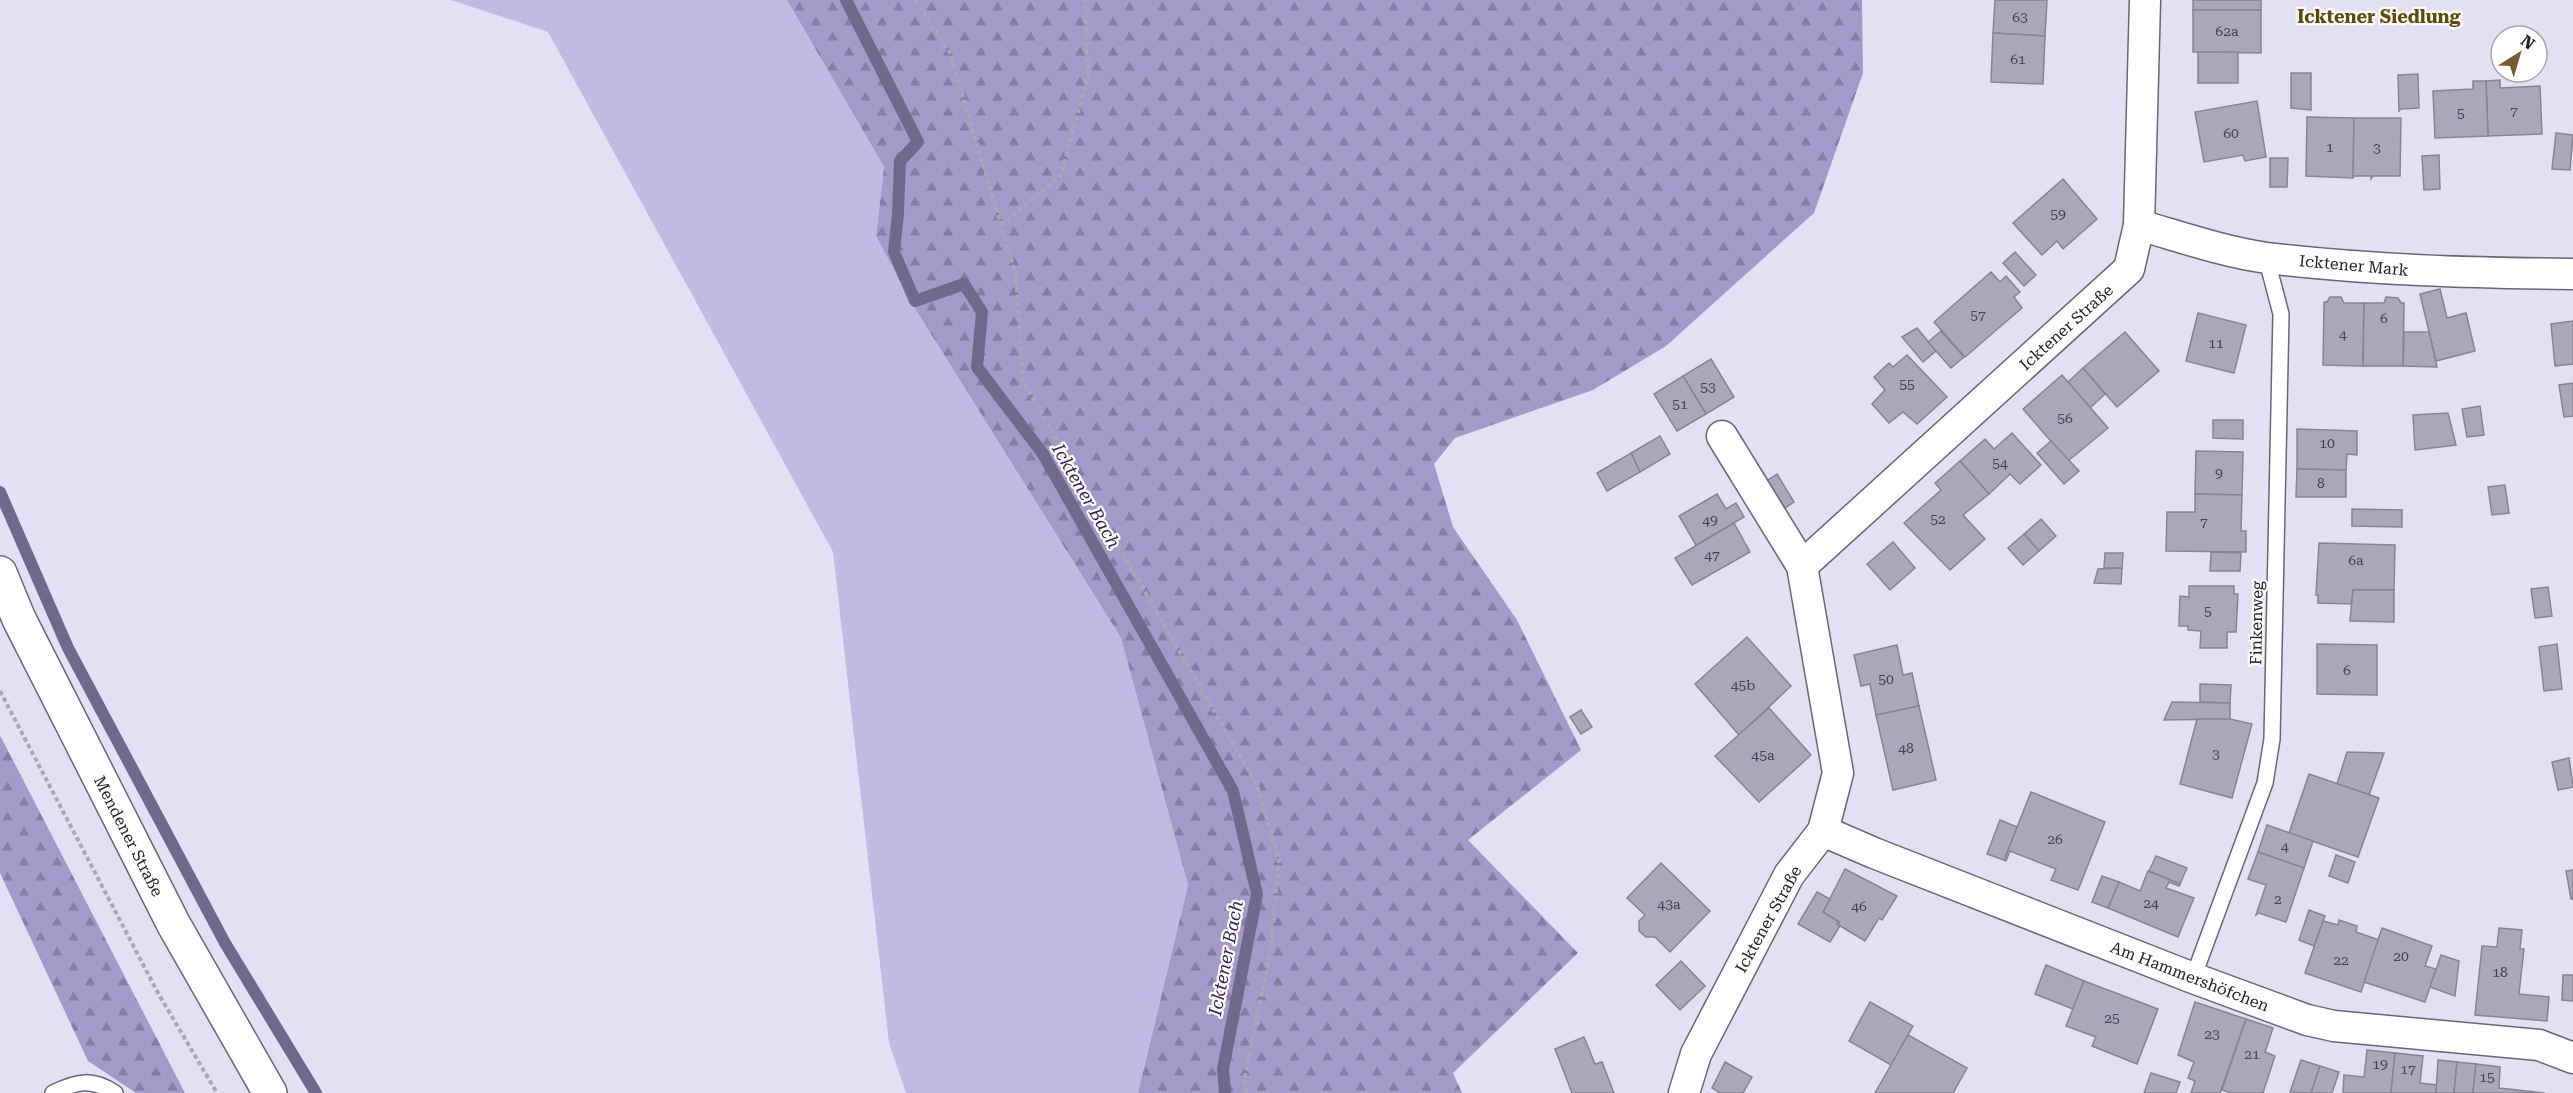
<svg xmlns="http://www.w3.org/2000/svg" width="2573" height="1093" viewBox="0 0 2573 1093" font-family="'Roboto Serif',serif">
<defs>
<pattern id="forest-firs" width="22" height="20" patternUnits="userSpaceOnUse" patternTransform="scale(1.5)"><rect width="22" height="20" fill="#a49ac9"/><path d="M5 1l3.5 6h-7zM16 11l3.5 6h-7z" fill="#857da3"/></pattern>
</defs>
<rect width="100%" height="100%" fill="#e4e0f4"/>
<polygon fill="#c3bae4" points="451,0 787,0 884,167 876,236 911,302 1121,638 1188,885 1138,1093 906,1093 889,1043 833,552 548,32"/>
<g fill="url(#forest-firs)">
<polygon points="787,0 1862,0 1863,73 1814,213 1666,346 1593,390 1455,438 1434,464 1453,527 1517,620 1581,750 1468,840 1578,953 1453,1073 1462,1093 1138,1093 1188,885 1121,638 911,302 876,236 884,167"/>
<polygon points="0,736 2,739 185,1093 136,1093 88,1061 0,873"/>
</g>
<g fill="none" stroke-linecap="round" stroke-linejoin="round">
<g stroke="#70698b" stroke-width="12">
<polyline points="846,0 918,142 900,161 898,213 894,252 915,301 964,284 982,312 977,367 1043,454 1233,791 1257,894 1223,1069 1225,1093"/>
<polyline points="0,492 68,648 225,943 316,1093"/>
</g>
</g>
<g fill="#aba7bb" stroke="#878396" stroke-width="1.5">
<polygon points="1995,0 2047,0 2045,36 1993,33"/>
<rect x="2193" y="0" width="68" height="10"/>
<polygon points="2193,10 2261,10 2261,53 2193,52"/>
<polygon points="1993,33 2045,36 2043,84 1991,82"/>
<rect x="2198" y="52" width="40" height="31"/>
<polygon points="2291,73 2311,73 2311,110 2291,108"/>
<polygon points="2418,74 2419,108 2401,109 2399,111 2398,75"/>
<polygon points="2500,80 2500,88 2540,86 2542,134 2488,136 2486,81"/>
<polygon points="2473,81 2486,81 2488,136 2435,138 2433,91 2473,89"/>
<polygon points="2257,101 2266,157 2245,161 2243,155 2204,162 2195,112"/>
<polygon points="2307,117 2354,118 2353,178 2306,176"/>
<polygon points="2354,118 2401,118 2400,176 2373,176 2371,179 2371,176 2354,176 2353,178"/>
<polygon points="2556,133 2573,135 2570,170 2552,169"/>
<polygon points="2439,155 2440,189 2424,190 2422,156"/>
<polygon points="2270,158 2288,158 2287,187 2270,187"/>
<polygon points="2063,179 2097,219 2063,249 2057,241 2042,255 2013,223"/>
<polygon points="2015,252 2036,275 2024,286 2003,263"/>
<polygon points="1991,272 2000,282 2006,276 2020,292 2014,297 2022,308 1965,357 1934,322"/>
<polygon points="2440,289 2447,318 2466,313 2475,351 2436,361 2420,294"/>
<polygon points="2330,297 2341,297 2344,303 2364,303 2363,366 2323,365 2324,302 2327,302"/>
<polygon points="2386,297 2398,298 2401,303 2404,303 2403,366 2363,366 2364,303 2384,303"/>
<polygon points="2198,313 2246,325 2234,373 2186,361"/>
<polygon points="2573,321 2573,364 2555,366 2551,324"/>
<polygon points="1917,328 1936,351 1923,362 1902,337"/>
<polygon points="1941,331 1964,357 1951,368 1928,342"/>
<polygon points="2125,332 2159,371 2117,407 2083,368"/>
<polygon points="2404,332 2429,332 2437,367 2403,366"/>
<polygon points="1907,355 1947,397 1917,424 1903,412 1889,423 1872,404 1885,390 1874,377 1889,363 1893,367"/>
<polygon points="1711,359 1734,397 1706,414 1683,376"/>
<polygon points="2083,368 2105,394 2090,408 2068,382"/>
<polygon points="2062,375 2108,428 2068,461 2023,409"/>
<polygon points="1683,376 1706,414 1677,431 1654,394"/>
<polygon points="2573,383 2573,416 2564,417 2559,385"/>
<polygon points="2480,406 2484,435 2467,437 2462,409"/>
<polygon points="2448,413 2456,445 2415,450 2413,415"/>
<polygon points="2213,420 2243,420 2243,439 2213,438"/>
<polygon points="2297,429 2357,431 2357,455 2347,454 2346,470 2297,469"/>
<polygon points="2012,433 2041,465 2020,484 2010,474 1989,494 1960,461 1985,439 1994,449"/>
<polygon points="1660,436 1670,454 1640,472 1631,453"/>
<polygon points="2051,441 2079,471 2064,484 2037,453"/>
<polygon points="2196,451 2243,452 2242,495 2195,494"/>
<polygon points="1631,453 1640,472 1607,491 1597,473"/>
<polygon points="1960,461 1989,494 1963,515 1985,539 1950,570 1904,523 1941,490 1935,483"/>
<polygon points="2297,469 2346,470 2346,497 2296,497"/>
<polygon points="1777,474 1794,502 1779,512 1762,484"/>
<polygon points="2505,485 2509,513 2492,515 2488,487"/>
<polygon points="1717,494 1726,509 1736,503 1744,517 1696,545 1679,516"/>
<polygon points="2195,494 2242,495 2241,531 2246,531 2246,552 2166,551 2167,512 2195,512"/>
<polygon points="2352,509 2402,510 2402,527 2352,526"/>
<polygon points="2041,519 2056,536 2039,551 2024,534"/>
<polygon points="1734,523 1750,552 1692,585 1675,558"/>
<polygon points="2024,534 2039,551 2023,565 2008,548"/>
<polygon points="1893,542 1915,568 1890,590 1867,564"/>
<polygon points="2319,543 2395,545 2394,590 2353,590 2352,604 2318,603 2318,595 2316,595"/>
<polygon points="2211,552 2241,553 2240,571 2210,571"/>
<polygon points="2105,553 2123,553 2122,568 2104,568"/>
<polygon points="2122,568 2121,584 2094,583 2098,569"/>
<polygon points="2189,586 2234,586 2234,594 2238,594 2236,632 2227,632 2227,648 2200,648 2201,631 2188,630 2188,626 2179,626 2180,596 2189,597"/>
<polygon points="2548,587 2552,616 2535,618 2531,589"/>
<polygon points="2353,590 2394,590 2394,622 2350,621"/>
<polygon points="1747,637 1791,686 1739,735 1695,684"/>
<polygon points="2317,644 2377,645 2377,695 2317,694"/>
<polygon points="2557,644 2562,689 2544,691 2539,647"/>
<polygon points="1897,645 1903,675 1912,673 1919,706 1876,715 1870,684 1861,686 1854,655"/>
<polygon points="2200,684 2231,685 2230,703 2200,702"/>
<polygon points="2172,702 2230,703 2230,719 2164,720"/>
<polygon points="1919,706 1936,780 1893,790 1876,715"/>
<polygon points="1769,708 1811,755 1759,802 1715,756"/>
<polygon points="1581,710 1592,727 1581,734 1570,717"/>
<polygon points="2197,719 2230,719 2252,724 2232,798 2180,784"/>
<polygon points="2347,752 2384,753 2369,795 2337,784"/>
<polygon points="2569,758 2573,787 2558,790 2552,762"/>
<polygon points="2309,774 2379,798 2358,857 2289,833"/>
<polygon points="2031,792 2105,822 2078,890 2051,880 2056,869 2010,851 2006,861 2004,860"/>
<polygon points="2000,820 2017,827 2004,860 1987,854"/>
<polygon points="2267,825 2313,841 2304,868 2258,852"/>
<polygon points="2258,852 2304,868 2286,922 2259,913 2256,915 2266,885 2248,879"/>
<polygon points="2336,855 2355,862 2348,883 2329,876"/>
<polygon points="2156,856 2187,868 2180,884 2149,871"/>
<polygon points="1661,863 1710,911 1670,952 1655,937 1646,937 1639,931 1639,921 1645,915 1627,898"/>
<polygon points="1845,869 1897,896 1882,920 1879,918 1865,941 1837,924 1839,922 1823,912"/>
<polygon points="2573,870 2573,899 2571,899 2566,871"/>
<polygon points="2148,871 2180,884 2179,886 2169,882 2166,888 2194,898 2178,937 2108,908 2119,882 2140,891"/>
<polygon points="2102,876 2119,882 2108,908 2092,902"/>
<polygon points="1817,892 1830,899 1823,912 1839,922 1837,924 1840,926 1830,942 1798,924"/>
<polygon points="2309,910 2325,916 2314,946 2299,940"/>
<polygon points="2339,920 2357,926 2356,932 2379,940 2361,992 2305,973 2323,921 2338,925"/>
<polygon points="2382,928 2432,946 2425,966 2436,969 2425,1002 2364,982"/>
<polygon points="2499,928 2522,930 2520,949 2524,949 2519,994 2549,997 2547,1021 2475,1015 2482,946 2497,947"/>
<polygon points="2441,955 2459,961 2455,996 2430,987"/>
<polygon points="1681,961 1705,986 1680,1010 1656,985"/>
<polygon points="2046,965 2084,981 2073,1009 2035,994"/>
<polygon points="2563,975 2573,975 2573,1001 2562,1000"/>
<polygon points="2084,981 2158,1009 2137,1064 2092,1046 2096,1037 2066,1026"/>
<polygon points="1870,1002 1913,1026 1891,1065 1849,1041"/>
<polygon points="2195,1002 2246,1019 2220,1093 2191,1093 2195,1081 2188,1078 2194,1062 2178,1055"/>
<polygon points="2246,1019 2273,1028 2265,1052 2275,1056 2263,1093 2232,1093 2222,1090"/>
<polygon points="1908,1035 1967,1068 1953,1093 1875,1093"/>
<polygon points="1584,1037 1595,1064 1602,1062 1614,1093 1572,1093 1555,1049"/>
<polygon points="2367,1050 2395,1053 2391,1093 2343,1093 2344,1075 2364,1077"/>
<polygon points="2395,1053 2423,1056 2420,1083 2437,1085 2436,1093 2391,1093"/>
<polygon points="2301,1060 2320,1066 2311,1093 2290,1092"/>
<polygon points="2438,1060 2457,1062 2454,1093 2436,1093"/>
<polygon points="1725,1062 1752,1077 1743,1093 1720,1093 1712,1088"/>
<polygon points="2457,1062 2476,1064 2473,1093 2454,1093"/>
<polygon points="2476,1064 2500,1067 2499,1088 2545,1093 2473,1093"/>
<polygon points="2320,1066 2339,1072 2332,1093 2311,1093"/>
<polygon points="2151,1073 2180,1082 2176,1093 2144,1093"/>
</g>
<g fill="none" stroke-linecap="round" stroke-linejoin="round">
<defs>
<g id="service">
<polyline points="2193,978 2265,783 2272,739 2281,314 2266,257"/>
<path d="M53 1093C77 1081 92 1078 115 1093"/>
</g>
<g id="minor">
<path d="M2139 225C2181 237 2224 252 2267 258 2369 270 2471 273 2573 274"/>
<polyline points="1722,436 1802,566"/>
<polyline points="1823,831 1874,853 2193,978 2307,1020 2334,1026 2539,1045 2573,1058"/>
<polyline points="1684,1093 1696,1054 1789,875 1823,831 1838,773 1802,566 2129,269 2139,225 2145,0"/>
</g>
<polyline id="secondary" points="0,573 19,619 174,925 270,1093"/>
</defs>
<use href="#service" stroke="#696577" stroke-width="18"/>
<use href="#minor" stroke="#696577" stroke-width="33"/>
<use href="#secondary" stroke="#696577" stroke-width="36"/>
<g stroke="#a9a6b6" stroke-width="4" stroke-dasharray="4.5 3" stroke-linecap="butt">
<polyline points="915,0 950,53 1016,275 1023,381 1257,785 1279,859 1270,954 1245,1077 1246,1093"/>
<polyline points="1001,225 1061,175 1088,75 1085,0"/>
<polyline points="0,691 158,993 217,1093"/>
</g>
<use href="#service" stroke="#fff" stroke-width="15"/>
<use href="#minor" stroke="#fff" stroke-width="30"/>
<use href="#secondary" stroke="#fff" stroke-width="33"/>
</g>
<g text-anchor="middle" stroke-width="4.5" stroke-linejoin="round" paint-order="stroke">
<g font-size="14" fill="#44424d">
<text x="2020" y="22">63</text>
<text x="2227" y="36">62a</text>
<text x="2018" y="64">61</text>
<text x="2514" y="116">7</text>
<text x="2461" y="118">5</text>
<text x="2231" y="138">60</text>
<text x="2330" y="152">1</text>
<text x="2377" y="153">3</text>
<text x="2058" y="219">59</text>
<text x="1978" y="320">57</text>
<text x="2384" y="323">6</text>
<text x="2343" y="339">4</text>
<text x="2216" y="348">11</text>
<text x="1907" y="389">55</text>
<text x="1708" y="392">53</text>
<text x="1680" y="409">51</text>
<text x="2065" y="423">56</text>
<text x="2327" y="448">10</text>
<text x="2000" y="468">54</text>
<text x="2219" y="478">9</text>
<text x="2321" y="488">8</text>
<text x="1938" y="524">52</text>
<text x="1710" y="525">49</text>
<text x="2204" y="527">7</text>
<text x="1712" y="560">47</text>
<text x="2356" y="565">6a</text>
<text x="2208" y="616">5</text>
<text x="2347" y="675">6</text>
<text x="1886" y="684">50</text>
<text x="1743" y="690">45b</text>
<text x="1906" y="753">48</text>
<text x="2216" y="759">3</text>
<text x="1763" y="760">45a</text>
<text x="2055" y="844">26</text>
<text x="2285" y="851">4</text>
<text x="2278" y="904">2</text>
<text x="2151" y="908">24</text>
<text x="1669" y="909">43a</text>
<text x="1859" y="911">46</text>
<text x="2401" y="961">20</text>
<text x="2341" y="965">22</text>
<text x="2500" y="977">18</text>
<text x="2112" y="1023">25</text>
<text x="2212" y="1039">23</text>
<text x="2252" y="1059">21</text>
<text x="2380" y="1069">19</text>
<text x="2408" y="1074">17</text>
<text x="2487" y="1082">15</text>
</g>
<g font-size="16" fill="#222128" stroke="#fff">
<text transform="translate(2354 265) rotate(5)" y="6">Icktener Mark</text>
<text transform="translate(2066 327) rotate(-42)" y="6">Icktener Straße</text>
<text transform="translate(2256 623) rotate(-89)" y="6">Finkenweg</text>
<text transform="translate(129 836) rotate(63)" y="6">Mendener Straße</text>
<text transform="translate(1768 919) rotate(-61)" y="6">Icktener Straße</text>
<text transform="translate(2190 976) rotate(21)" y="6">Am Hammershöfchen</text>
</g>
<g font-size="18" font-weight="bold" fill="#61490c" stroke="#fff">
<text x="2379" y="23">Icktener Siedlung</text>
</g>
<g font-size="18" font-style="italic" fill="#301d56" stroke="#fff">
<text transform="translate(1086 496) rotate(60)" y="6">Icktener Bach</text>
<text transform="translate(1226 958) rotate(-79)" y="6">Icktener Bach</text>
</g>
</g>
<g transform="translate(2519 54) rotate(37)"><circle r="28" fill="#ffffff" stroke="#a7a6a9" stroke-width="1.5"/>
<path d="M0-4.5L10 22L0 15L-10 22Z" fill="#755e2e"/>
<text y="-9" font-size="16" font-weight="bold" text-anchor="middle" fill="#222128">N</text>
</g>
</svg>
